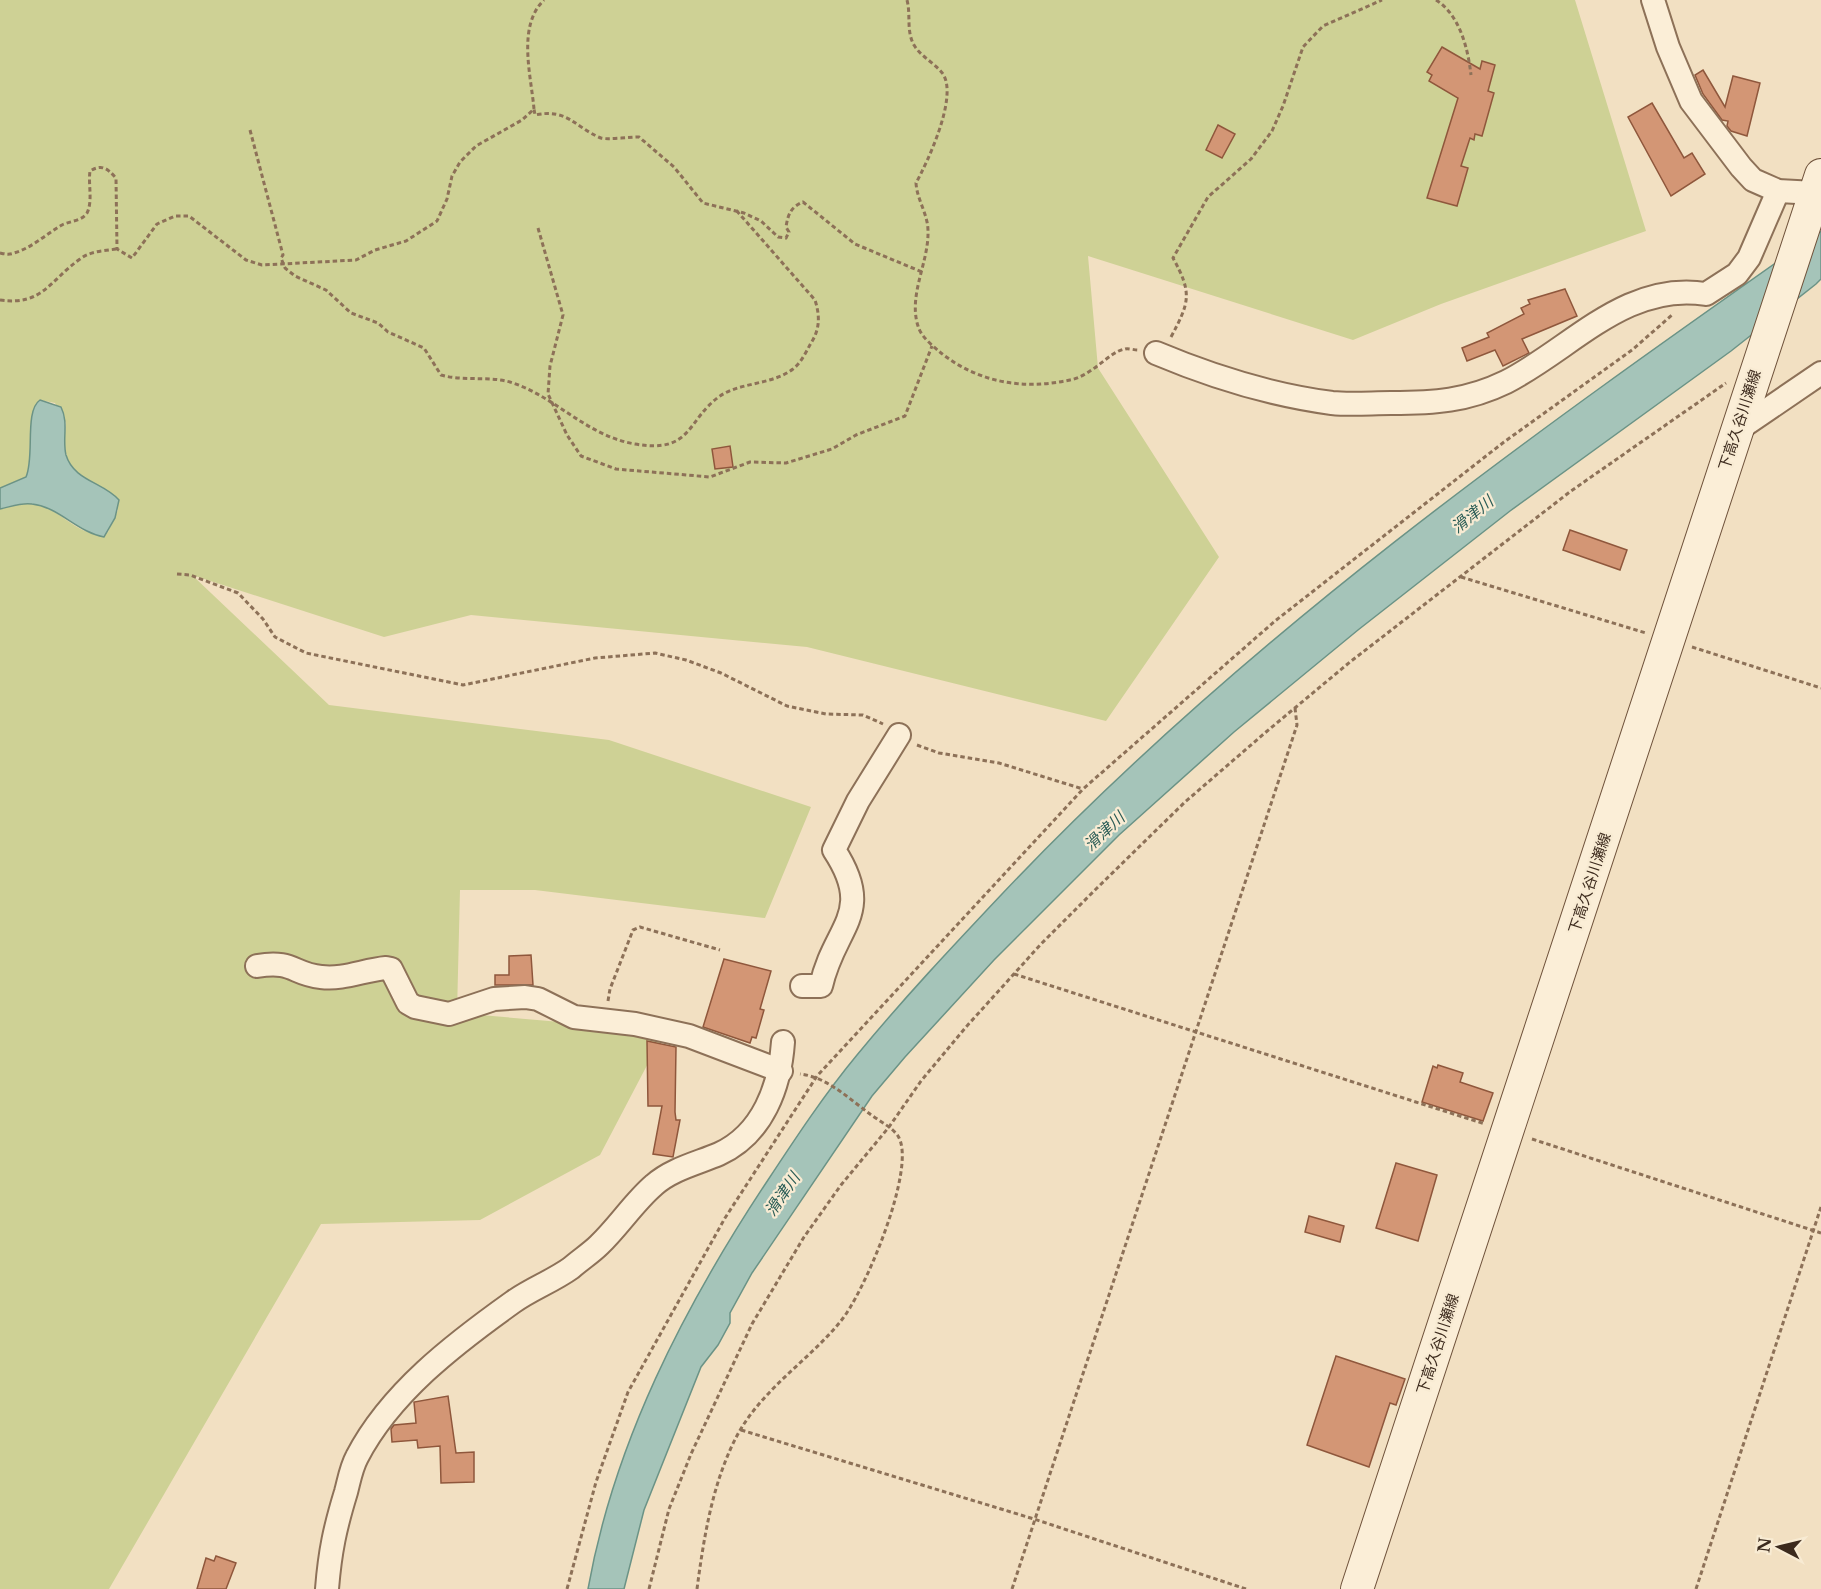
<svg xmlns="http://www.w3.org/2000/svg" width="1821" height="1589" viewBox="0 0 1821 1589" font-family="'Libre Baskerville','Noto Sans JP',serif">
<rect width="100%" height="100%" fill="#f2e0c2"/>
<path fill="#ced195" d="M0 0H1575L1646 231 1441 304 1353 340 1088 256 1098 368 1219 557 1106 721 807 647 471 615 384 637 192 575 329 705 609 740 811 807 765 918 535 890H460L457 1013 665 1031 600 1155 480 1220 321 1224 109 1589H0V509C10 507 22 502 32 504 63 507 77 541 108 532L118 510 75 470 68 461 64 444 66 423 55 403 40 400 31 417 32 457 26 477 0 488Z"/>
<g fill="#a5c4b9" stroke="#6b9386" stroke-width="1.5">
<path d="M1821 231V279L1816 284 1731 351 1510 511 1358 630 1234 732 1119 835 994 960 905 1057 872 1096 752 1273 730 1313V1323L718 1345 701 1367 644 1510 624 1589H588C614 1443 683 1309 764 1186 793 1142 823 1096 857 1055 903 999 952 947 1002 894 1247 635 1531 435 1821 231Z"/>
<path d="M40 400 61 407C69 423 62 439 66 455 74 481 103 482 119 500L115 518 104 537C77 532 59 507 32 504 22 502 10 507 0 509V488L26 477C35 457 24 411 40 400Z"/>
</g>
<g fill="#d39675" stroke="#8f573c" stroke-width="1.5">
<polygon points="1442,47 1480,69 1482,61 1495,65 1488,91 1494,93 1482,136 1475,134 1474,140 1470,138 1461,166 1468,168 1457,206 1427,198 1458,98 1429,81 1432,75 1427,72"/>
<polygon points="1703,70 1725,107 1733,76 1760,83 1747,136 1731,131 1727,126 1728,121 1722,120 1703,94 1695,75"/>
<polygon points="1652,103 1684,158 1692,153 1705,174 1671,196 1628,117"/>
<polygon points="1218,125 1235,134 1222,158 1206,150"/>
<polygon points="1565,289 1577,316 1522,339 1529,353 1503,366 1495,350 1467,361 1462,348 1489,337 1487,333 1524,314 1521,308 1530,304 1528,300"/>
<polygon points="730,446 733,467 715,469 712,449"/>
<polygon points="1570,530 1627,550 1620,570 1563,550"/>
<polygon points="531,955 533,985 495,985 495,975 509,975 509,956"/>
<polygon points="724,959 771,971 760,1009 764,1010 756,1038 752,1037 750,1043 703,1027"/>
<polygon points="647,1041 676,1047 675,1112 676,1120 680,1120 673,1157 653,1154 662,1106 648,1106"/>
<polygon points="1438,1065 1463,1073 1460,1082 1493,1093 1483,1121 1422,1102 1433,1066 1437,1068"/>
<polygon points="1396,1163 1437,1175 1418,1241 1376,1228"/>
<polygon points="1309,1216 1344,1226 1340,1242 1305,1232"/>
<polygon points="1336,1356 1405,1379 1396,1405 1390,1403 1369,1467 1307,1445"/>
<polygon points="448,1396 456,1453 474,1452 474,1482 441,1483 440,1446 418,1448 417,1440 392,1442 391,1429 394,1425 416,1423 414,1402"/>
<polygon points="216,1556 236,1563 226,1589 197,1589 206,1558 214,1561"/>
</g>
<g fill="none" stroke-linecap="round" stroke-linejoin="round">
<defs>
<g id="street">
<polyline points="1653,0 1668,47 1691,101 1741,167 1753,180 1778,191 1815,193"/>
<path d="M1156 353C1213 377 1271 395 1332 403 1351 405 1372 403 1391 403 1434 403 1467 401 1506 382 1571 349 1626 281 1706 294L1737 274 1749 258 1778 191"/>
<polyline points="1736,431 1821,373"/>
<path d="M257 966C294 960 292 974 321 977 343 980 364 970 386 968L391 969 408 1003 415 1007 449 1014 494 999 525 997 538 999 574 1017 635 1024 689 1036 781 1071"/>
<path d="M802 986H821C834 926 876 914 834 850L858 801 899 735"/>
<path d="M327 1589C330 1551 335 1528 346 1492 349 1481 351 1468 357 1457 390 1393 454 1344 513 1302 531 1289 553 1281 571 1268 580 1260 591 1253 599 1245 619 1226 634 1202 654 1185 672 1169 698 1163 719 1154 763 1134 780 1086 783 1042"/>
</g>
<polyline id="secondary" points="1357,1589 1821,175"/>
</defs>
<use href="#street" stroke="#8d7158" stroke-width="26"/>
<use href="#secondary" stroke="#6f523b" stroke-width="34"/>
<g stroke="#8d7158" stroke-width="3" stroke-dasharray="4.5 3" stroke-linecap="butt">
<path d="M907 0C911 15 906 31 914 45 921 57 935 63 943 74 958 97 928 161 916 183 917 200 928 214 928 231 929 262 908 295 918 326 921 337 933 346 941 353 979 383 1024 390 1070 380 1092 376 1110 351 1125 349 1128 348 1134 350 1138 350"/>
<path d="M1436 0C1460 15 1468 49 1471 75"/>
<path d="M534 109C531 75 517 26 544 0"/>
<path d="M250 130 283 255 281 258 285 268 295 276 326 290 351 313 378 323 388 332 424 348 441 375C466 382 489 375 513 383 557 398 587 436 635 444 693 454 686 420 720 396 741 382 772 385 793 369 801 363 806 352 811 343 820 329 820 316 815 300L736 210"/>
<polyline points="538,228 563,315 550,366 548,394 567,435 581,456 616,469 710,477 750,462 786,463 832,449 856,435 905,416 932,346"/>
<path d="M0 253C5 254 9 255 14 253 32 248 46 234 62 225 70 221 82 221 87 213 93 201 88 184 90 171 102 164 107 168 116 178L117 249 132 258 157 224 175 216H189L246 260 262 265 356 260 375 250 406 241 437 221 447 199 452 176 460 162 476 146 522 120 534 109 535 115C568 108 574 127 601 138 607 140 630 137 639 137L674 167 703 203 744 213 761 221 778 237 786 238 789 232 786 227C788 214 791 207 803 202L855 244 922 272"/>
<path d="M0 300C43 306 50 280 80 259 90 251 104 251 116 249"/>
<path d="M1171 337C1189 303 1193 294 1173 258L1208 197 1251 159 1272 131 1283 106 1303 47 1323 26 1382 0"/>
<polyline points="177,574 190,575 238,593 263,619 275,637 306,653 463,685 595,658 655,653 686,660 721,673 787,706 826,714 863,715 883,724"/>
<polyline points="1461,577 1646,633"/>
<polyline points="1692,647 1821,688"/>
<polyline points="917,745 939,753 999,763 1083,789"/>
<polyline points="1014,974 1485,1124"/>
<polyline points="608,1001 610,989 633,930 640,927 720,950"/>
<polyline points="1532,1139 1821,1233"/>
<polyline points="741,1430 1034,1519 1246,1589"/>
<polyline points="567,1589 596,1482 628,1392 725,1218 817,1076 1083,789 1275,621 1504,442 1632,350 1672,315"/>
<polyline points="649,1589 669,1509 691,1454 752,1324 804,1237 841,1185 889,1127 921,1081 966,1027 1041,944 1097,888 1185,802 1266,732 1350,662 1571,491 1726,383"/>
<path d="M697 1589C704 1536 713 1479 739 1432 765 1387 809 1360 840 1322 863 1296 918 1167 898 1136 892 1127 879 1121 870 1114 848 1098 827 1077 800 1074"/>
<polyline points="1012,1589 1297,725 1295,708"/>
<polyline points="1696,1589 1821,1207"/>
</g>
<use href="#street" stroke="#fbeed7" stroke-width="22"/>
<use href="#secondary" stroke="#fbeed7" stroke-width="32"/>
</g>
<g text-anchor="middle" stroke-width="4.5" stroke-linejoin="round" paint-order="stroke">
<g font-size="15" fill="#3c2a1d" stroke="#f8ebd3">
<text transform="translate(1740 420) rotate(-72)" y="5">下高久谷川瀬線</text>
<text transform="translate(1590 883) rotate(-72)" y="5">下高久谷川瀬線</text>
<text transform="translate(1438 1344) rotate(-72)" y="5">下高久谷川瀬線</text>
</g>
<g font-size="16" font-style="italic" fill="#2b5d56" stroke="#f8ebd3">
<text transform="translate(1472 514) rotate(-39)" y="6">滑津川</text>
<text transform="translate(1104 831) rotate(-43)" y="6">滑津川</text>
<text transform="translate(782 1194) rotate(-56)" y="6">滑津川</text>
</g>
</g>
<g transform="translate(1779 1547) rotate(277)" stroke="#f8ebd3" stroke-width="4.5" paint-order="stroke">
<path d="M0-4.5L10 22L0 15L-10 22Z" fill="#3c2a1d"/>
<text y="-9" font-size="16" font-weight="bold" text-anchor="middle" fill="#3c2a1d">N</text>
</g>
</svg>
